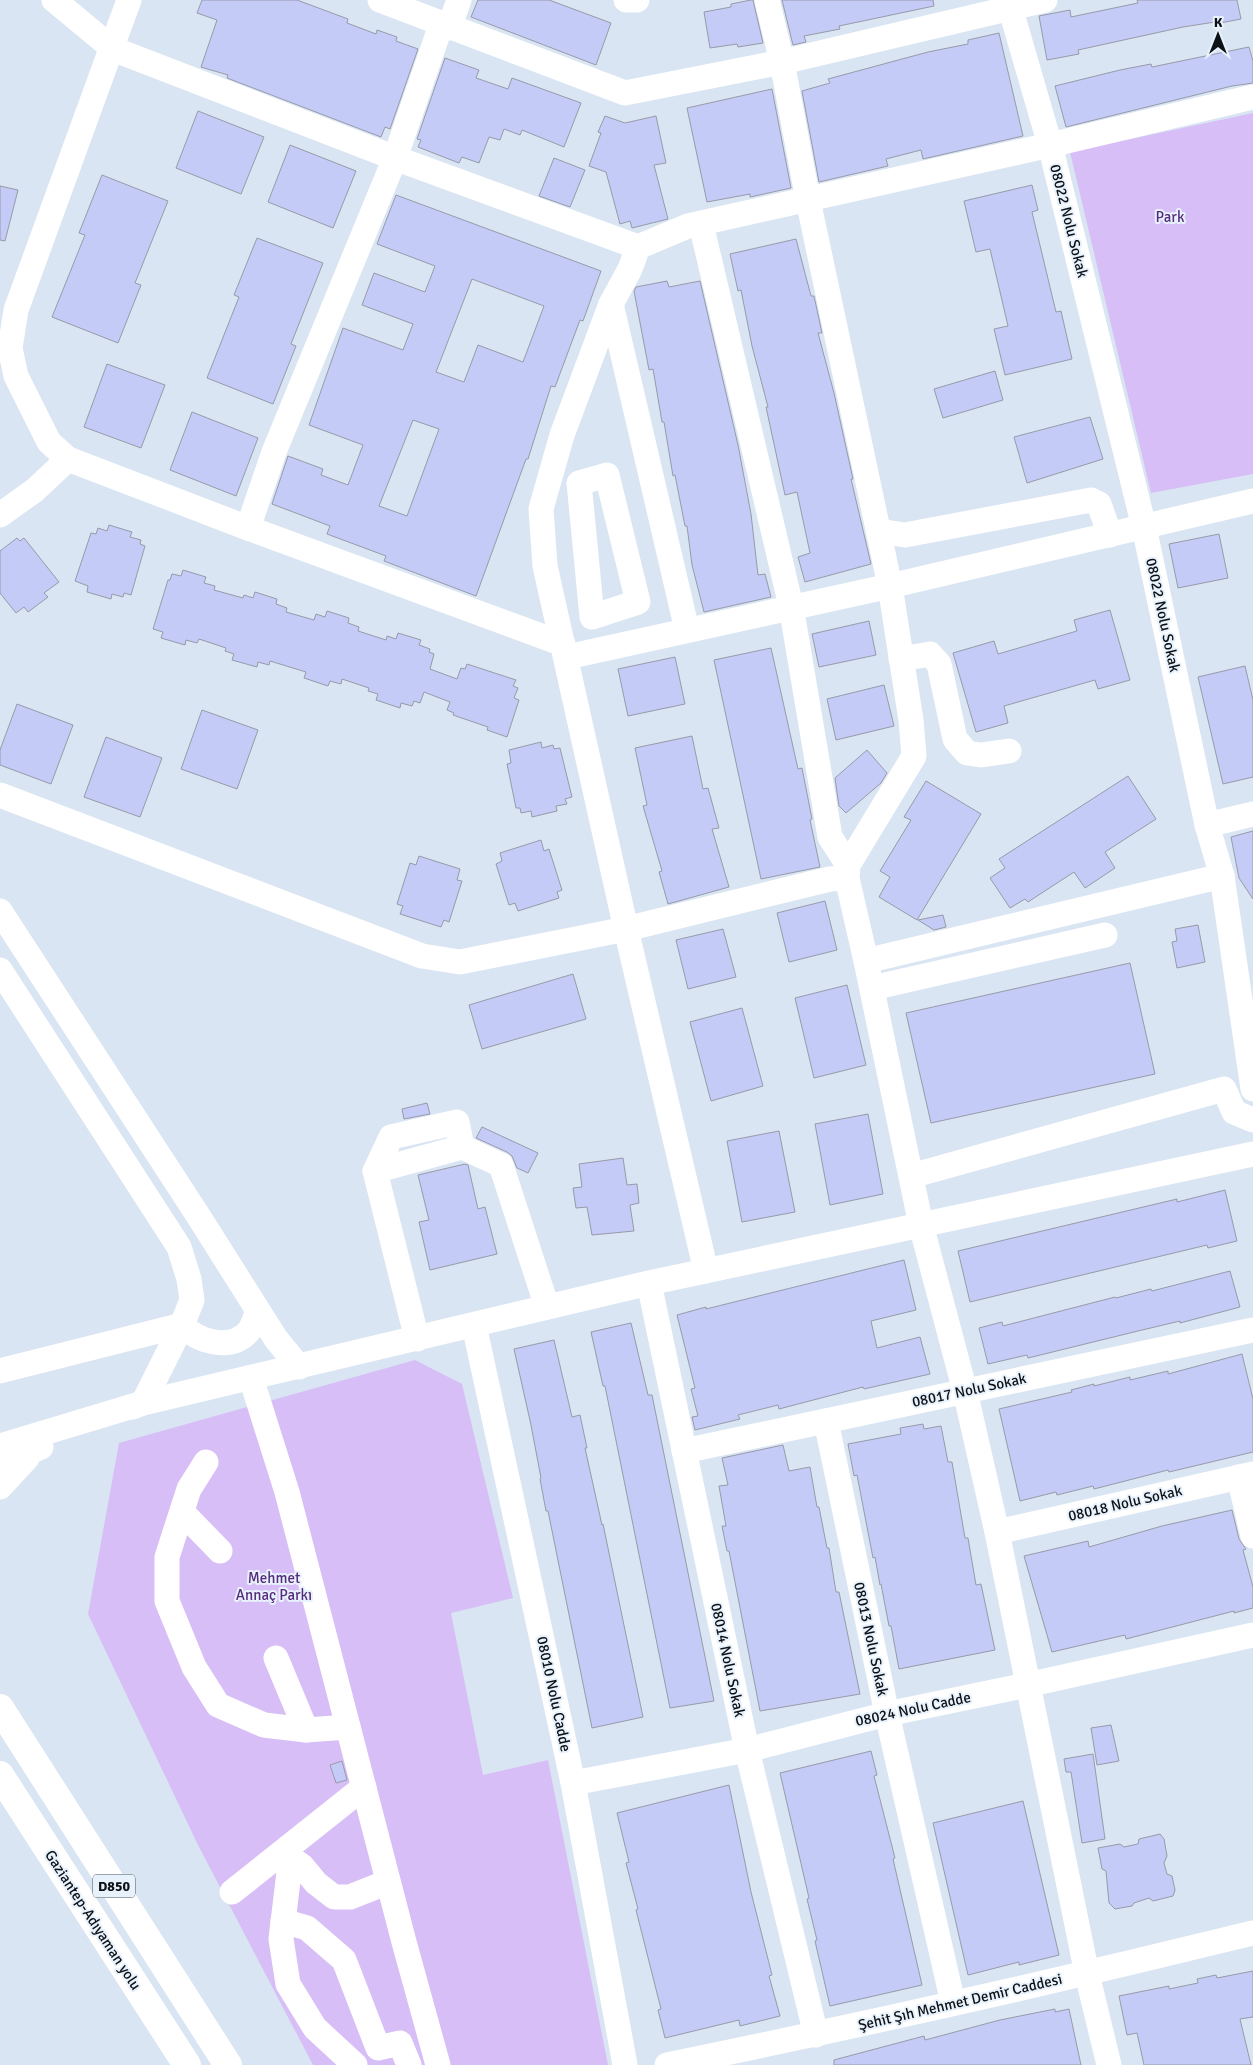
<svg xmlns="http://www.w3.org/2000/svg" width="1253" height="2065" viewBox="0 0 1253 2065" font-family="Signika,sans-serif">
<rect width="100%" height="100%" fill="#d9e5f2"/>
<g fill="#d8bef6">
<polygon points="1253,113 1253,474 1151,493 1070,152"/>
<polygon points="415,1360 462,1384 513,1598 451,1613 483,1775 548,1760 608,2065 313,2065 198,1845 88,1614 119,1443"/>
</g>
<g fill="#c4cbf7" stroke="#989aa9" fill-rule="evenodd">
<polygon points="202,0 297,0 348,19 347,23 376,34 377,30 397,37 396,41 418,49 390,129 385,127 381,137 227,78 228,75 201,67 217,20 197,13"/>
<polygon points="478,0 549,0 611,23 596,65 471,17"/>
<polygon points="751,0 753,0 763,43 738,47 737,44 710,48 704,12 731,7 731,4"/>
<polygon points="782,0 933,0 934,6 839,26 840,29 804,36 806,42 793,45"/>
<polygon points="1137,0 1237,0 1241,19 1215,24 1215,22 1183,27 1078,50 1079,54 1047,60 1039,16 1070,10 1071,17 1138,3"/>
<polygon points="999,33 1023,136 923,159 921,150 886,159 888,166 819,182 802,91 830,83 828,79 928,52 968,44 968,40"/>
<polygon points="1249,47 1253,61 1253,83 1232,86 1066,127 1055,86 1120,70 1151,64 1152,67"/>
<polygon points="445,58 479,70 476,78 508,89 512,78 581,103 564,147 522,130 520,135 504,129 500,140 489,137 479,163 462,157 459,163 418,147 421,140 417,139"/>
<polygon points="772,89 791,188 750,197 750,194 707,202 687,108"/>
<polygon points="198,111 264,137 241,194 176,168"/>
<polygon points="605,116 625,123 656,116 666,163 654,165 668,219 632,228 630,221 620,224 606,172 589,166 601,133 598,132"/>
<polygon points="290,145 356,171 333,228 268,202"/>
<polygon points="554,158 585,170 570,207 539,196"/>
<polygon points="102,175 168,201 135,283 141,285 118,343 52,317 85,235 79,233"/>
<polygon points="1032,185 1038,210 1032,212 1056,312 1061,311 1072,359 1005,375 994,329 1008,326 990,249 976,252 964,201"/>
<polygon points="0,186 18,190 5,241 0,240"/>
<path d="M396 195 601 271 583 321 580 320 555 387 551 386 528 459H526L476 596 384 561 386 556 327 534 330 526 272 504 288 456 323 469 321 475 348 485 363 445 309 425 343 328 403 350 413 324 362 305 374 273 425 292 435 266 377 244ZM472 279 544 306 523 362 478 345 464 382 436 372ZM413 420 439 429 407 516 379 506Z"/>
<polygon points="257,238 323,263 291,344 296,346 273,404 207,378 239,297 234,295"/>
<polygon points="796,239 811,296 814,296 822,333 818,333 834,393 853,479 851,479 871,564 805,582 798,557 810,553 797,492 785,495 766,407 768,407 752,346 741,290 738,291 730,254"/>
<polygon points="667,281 669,287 700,281 738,445 751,514 758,575 765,574 771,597 704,612 692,565 687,526 685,526 675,475 673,476 664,422 662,422 653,369 649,370 634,291 636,287"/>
<polygon points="107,364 165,385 141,448 84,427"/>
<polygon points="995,371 1003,400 943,418 934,389"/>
<polygon points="192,412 258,438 236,496 170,470"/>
<polygon points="1090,417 1103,459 1027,483 1014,437"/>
<polygon points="109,525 132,532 130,537 141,540 140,544 145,546 131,595 124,593 123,597 112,594 111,599 87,592 88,586 75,581 91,533 96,534 98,528 107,531"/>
<polygon points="1219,534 1228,578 1178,588 1169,544"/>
<polygon points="17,538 20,541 24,538 59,582 44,593 48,597 28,612 24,607 16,613 0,593 0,551"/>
<polygon points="183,570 206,577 204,583 215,586 214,590 243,598 244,595 253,598 255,592 277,599 276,604 287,608 286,612 314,620 316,614 325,617 327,611 349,618 348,623 359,627 358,631 386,640 387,636 396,639 398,633 421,640 419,645 430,649 429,652 434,654 430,669 457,679 461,668 465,669 467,664 516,680 513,686 518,688 514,698 519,700 507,737 487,730 488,727 453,715 454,713 447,710 450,702 424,692 420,703 414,701 412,706 401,703 400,708 376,700 378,694 368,691 369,688 342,679 341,684 330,681 328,686 304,678 306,672 270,661 269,665 258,662 257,667 232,660 234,654 225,651 226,648 199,639 197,643 186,640 185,645 161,638 163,632 153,629 168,580 170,580 172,574 181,576"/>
<polygon points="1110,610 1130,680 1098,689 1095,680 1004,706 1008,723 976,732 953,653 994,641 998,654 1077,631 1074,620"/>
<polygon points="869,621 876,655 819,667 812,634"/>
<polygon points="771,648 798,769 802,768 812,819 810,820 820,867 761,879 714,660"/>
<polygon points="675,657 685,704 628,716 618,669"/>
<polygon points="1245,666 1253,700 1253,777 1223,784 1198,677"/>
<polygon points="884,685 894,726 836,740 827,699"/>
<polygon points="17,704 73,725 51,784 0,765 0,750"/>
<polygon points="202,710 258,730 237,789 181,769"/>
<polygon points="692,736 703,789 708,788 719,828 712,829 729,887 668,904 659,872 662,871 643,806 647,805 635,748"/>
<polygon points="106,737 162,758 140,817 84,797"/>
<polygon points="541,742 542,748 553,745 554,749 560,748 572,797 565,799 567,804 556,806 557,811 532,817 531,811 521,813 520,808 516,808 507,764 511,763 509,750"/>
<polygon points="867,750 887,773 881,783 846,813 839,806 835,778"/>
<polygon points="1128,776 1156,819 1105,852 1115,868 1085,888 1074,872 1028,902 1025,899 1010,908 990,878 1005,868 999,859"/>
<polygon points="926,781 981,814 917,920 879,897 890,877 880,871 911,820 904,817"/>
<polygon points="1253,831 1253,899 1239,878 1231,837"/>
<polygon points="541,840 544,851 549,849 562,890 557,892 559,898 518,911 515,903 509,905 496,864 502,861 500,853"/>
<polygon points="419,856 460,869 457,880 462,881 449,922 444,920 441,927 400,914 403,906 397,904 410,863 416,865"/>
<polygon points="825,901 837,950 789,962 777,913"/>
<polygon points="943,915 946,927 934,930 918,920"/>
<polygon points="1198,925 1205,962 1177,968 1172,942 1177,941 1175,929"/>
<polygon points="723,929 736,977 688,989 676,940"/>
<polygon points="1130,963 1155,1074 931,1123 906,1013"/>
<polygon points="573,974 586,1019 482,1049 469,1005"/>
<polygon points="847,985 866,1065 814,1078 795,998"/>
<polygon points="742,1008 763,1086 711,1101 690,1022"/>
<polygon points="427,1103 430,1114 404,1119 402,1109"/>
<polygon points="868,1114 883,1194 830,1205 815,1124"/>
<polygon points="482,1127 538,1153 528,1173 517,1168 512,1156 507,1152 476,1138"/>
<polygon points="779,1131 795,1212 742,1222 727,1141"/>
<polygon points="623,1158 627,1185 637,1184 639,1203 630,1205 634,1231 592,1235 587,1207 576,1208 573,1188 582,1187 579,1164"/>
<polygon points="465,1164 468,1165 478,1209 485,1207 497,1254 430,1270 419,1222 429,1220 418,1175"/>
<polygon points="1225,1190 1237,1241 1208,1248 1207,1245 970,1302 958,1251 1177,1199 1177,1202"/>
<polygon points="904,1260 916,1310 871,1321 877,1348 920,1337 930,1374 864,1389 863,1387 779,1409 778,1405 738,1415 740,1419 695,1430 692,1417 698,1416 691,1389 695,1388 677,1315 706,1307 706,1309"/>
<polygon points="1230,1271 1240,1307 1180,1323 1180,1321 1138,1331 1028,1358 1027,1355 988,1364 979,1328 1002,1322 1003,1326 1115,1297 1116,1298 1151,1289 1152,1291"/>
<polygon points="631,1323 648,1395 652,1395 714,1701 670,1708 605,1386 603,1386 591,1332"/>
<polygon points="554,1340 572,1417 580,1415 587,1448 585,1448 602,1525 603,1524 643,1717 592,1728 548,1511 546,1511 540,1479 541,1478 531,1425 514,1349"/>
<polygon points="1242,1354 1253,1399 1253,1452 1169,1472 1168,1470 1094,1489 1093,1486 1057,1495 1056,1492 1020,1501 999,1409 1072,1392 1071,1390 1094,1384 1094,1386 1130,1377 1130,1380 1168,1371 1168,1374"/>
<polygon points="923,1424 924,1429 941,1426 948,1462 952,1462 965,1538 968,1538 976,1585 981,1584 995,1650 899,1669 891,1626 889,1626 881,1584 880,1585 875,1557 873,1558 857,1475 854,1476 848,1444 901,1434 900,1428"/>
<polygon points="783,1445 789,1471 810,1467 817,1507 819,1507 827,1548 829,1548 836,1592 839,1592 860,1694 760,1711 729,1551 727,1551 722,1526 726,1526 719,1486 728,1485 722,1458"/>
<polygon points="1232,1510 1239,1539 1246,1549 1243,1550 1253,1587 1253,1608 1234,1613 1234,1611 1126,1639 1125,1635 1052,1652 1024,1556 1088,1541 1089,1547 1162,1526"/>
<polygon points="1111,1725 1119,1761 1097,1765 1091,1728"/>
<polygon points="871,1751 877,1775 874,1776 895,1858 893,1859 922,1985 830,2006 815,1941 817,1940 807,1899 809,1898 780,1773"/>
<polygon points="1093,1754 1105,1839 1082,1843 1071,1772 1066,1772 1064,1759"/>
<polygon points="342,1761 347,1780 336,1783 330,1765"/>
<polygon points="729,1785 751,1892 772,1975 769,1976 780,2016 740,2026 739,2020 665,2038 658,2010 661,2009 636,1910 638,1909 626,1863 629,1862 617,1813"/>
<polygon points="1023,1801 1059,1955 1019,1965 1019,1962 968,1975 933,1823"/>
<polygon points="1160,1834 1164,1839 1167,1856 1164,1863 1167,1874 1172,1876 1175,1890 1173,1896 1153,1901 1149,1898 1134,1903 1132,1906 1115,1909 1109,1903 1106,1871 1102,1869 1098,1848 1120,1844 1124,1847 1138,1844 1139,1839"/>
<polygon points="1253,1971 1253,2017 1240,2019 1251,2065 1144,2065 1137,2033 1127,2035 1119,1996 1169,1986 1169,1989 1198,1983 1197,1979 1216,1975 1217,1978"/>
<polygon points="1055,2009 1055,2012 1069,2009 1081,2065 834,2065 834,2060 924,2036 925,2040 1000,2020"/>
</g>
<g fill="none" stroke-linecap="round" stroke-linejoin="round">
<g stroke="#fff" stroke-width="25">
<polyline points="54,0 113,49 395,158 638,247"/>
<polyline points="129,0 16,310 10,348 16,376 49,442 68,459 248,528"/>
<polyline points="380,0 625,93 782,62 1045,0"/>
<polyline points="626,0 637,0"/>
<polyline points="767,0 782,62 808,200 890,586 911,720 914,756 848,865 847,878 866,961 921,1225 965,1391 997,1532 1087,1974 1109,2065"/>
<polyline points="1008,0 1050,145 1144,527 1207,825 1222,876 1253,1089"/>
<polyline points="441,25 395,158 274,452 248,528 563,644"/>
<polyline points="449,28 459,0"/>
<polyline points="701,224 791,606 830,837 848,865"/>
<polyline points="611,304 687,630"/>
<polygon points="607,475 638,602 592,617 579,483"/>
<polyline points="0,515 35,490 68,459"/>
<polyline points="879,531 905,535 1091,500 1099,504 1110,535"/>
<polyline points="567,657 890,586 1253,501"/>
<polyline points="901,659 930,654 939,664 955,739 967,753 981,755 1009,751"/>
<polyline points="0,795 422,956 460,962 626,929 830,879 847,878"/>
<polyline points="1207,825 1253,814"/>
<polyline points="0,911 199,1217 276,1339 299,1367"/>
<polyline points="866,961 1222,876"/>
<polyline points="0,970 179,1247 189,1279 192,1300 182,1325 143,1403 133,1407"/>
<polyline points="872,988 1105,935"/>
<polyline points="375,1171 391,1137 457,1122 462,1147"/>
<polyline points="911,1176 1224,1089 1234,1112 1253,1120"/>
<polyline points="706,1271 626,929 545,566 541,509 562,435 611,304 630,269 638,247 688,226 1050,145 1253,97"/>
<polyline points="649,1283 747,1750 816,2035"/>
<path d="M182 1325C198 1342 230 1351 248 1332 253 1327 255 1317 258 1311"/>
<polyline points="474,1325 573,1783 625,2065"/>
<polyline points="417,1339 375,1171 462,1147 501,1165 547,1307"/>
<polyline points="0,1371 182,1325"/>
<polyline points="251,1378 287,1492 404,1942 438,2065"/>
<polyline points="826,1421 887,1714 953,2003"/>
<polyline points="0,1446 143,1403 649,1283 1253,1154"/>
<polyline points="684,1451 1253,1330"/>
<polyline points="206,1462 189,1489 167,1557 167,1601 194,1667 218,1705 264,1725 306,1730 348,1727"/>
<polyline points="0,1465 41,1447"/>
<polyline points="1239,1477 1253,1536"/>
<polyline points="0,1487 27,1458"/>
<polyline points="182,1512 220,1551"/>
<polyline points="997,1532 1253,1474"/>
<polyline points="276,1658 306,1730"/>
<polyline points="573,1783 747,1750 887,1714 1027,1685 1253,1635"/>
<polyline points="289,1847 289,1872 281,1939 288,1984 315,2028 355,2065"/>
<polyline points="289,1857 302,1866 316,1883 334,1897 350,1897 388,1882"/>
<polyline points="232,1892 364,1787"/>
<polyline points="283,1921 307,1928 344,1960 378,2048 400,2043 409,2065"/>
<path d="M667 2065C863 2025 1058 1981 1253 1933"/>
</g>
<g stroke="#fff" stroke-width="28">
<polyline points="0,1708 228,2065"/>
<polyline points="0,1775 187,2065"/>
</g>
</g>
<g text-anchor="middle" stroke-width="4" stroke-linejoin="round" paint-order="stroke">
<rect fill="#e8f2fc" stroke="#4f545b" stroke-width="1" x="93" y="1874.5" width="42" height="23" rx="4"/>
<g font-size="14" font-weight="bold" fill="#0d1116">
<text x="114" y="1891">D850</text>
</g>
<g font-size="15" fill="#572b7b" stroke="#e8f2fc">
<text x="1170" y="222">Park</text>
<text x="274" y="1583">Mehmet<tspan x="274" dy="17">Annaç Parkı</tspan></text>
</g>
<g font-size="15" fill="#0d1116" stroke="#e8f2fc">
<text transform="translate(1069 221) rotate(76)" y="5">08022 Nolu Sokak</text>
<text transform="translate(1163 615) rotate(78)" y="5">08022 Nolu Sokak</text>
<text transform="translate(969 1390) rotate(-12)" y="5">08017 Nolu Sokak</text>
<text transform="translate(1125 1503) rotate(-13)" y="5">08018 Nolu Sokak</text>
<text transform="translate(871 1639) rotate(78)" y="5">08013 Nolu Sokak</text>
<text transform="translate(728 1660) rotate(78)" y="5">08014 Nolu Sokak</text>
<text transform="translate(554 1694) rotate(78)" y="5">08010 Nolu Cadde</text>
<text transform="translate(913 1709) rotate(-12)" y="5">08024 Nolu Cadde</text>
<text transform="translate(93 1920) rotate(57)" y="5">Gaziantep-Adıyaman yolu</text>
<text transform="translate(960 2002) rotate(-13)" y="5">Şehit Şıh Mehmet Demir Caddesi</text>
</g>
</g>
<g transform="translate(1218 35)" stroke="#e8f2fc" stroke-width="4" paint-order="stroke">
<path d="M0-4L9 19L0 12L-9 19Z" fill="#0d1116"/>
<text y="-8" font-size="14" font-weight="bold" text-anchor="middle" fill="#0d1116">K</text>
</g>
</svg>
